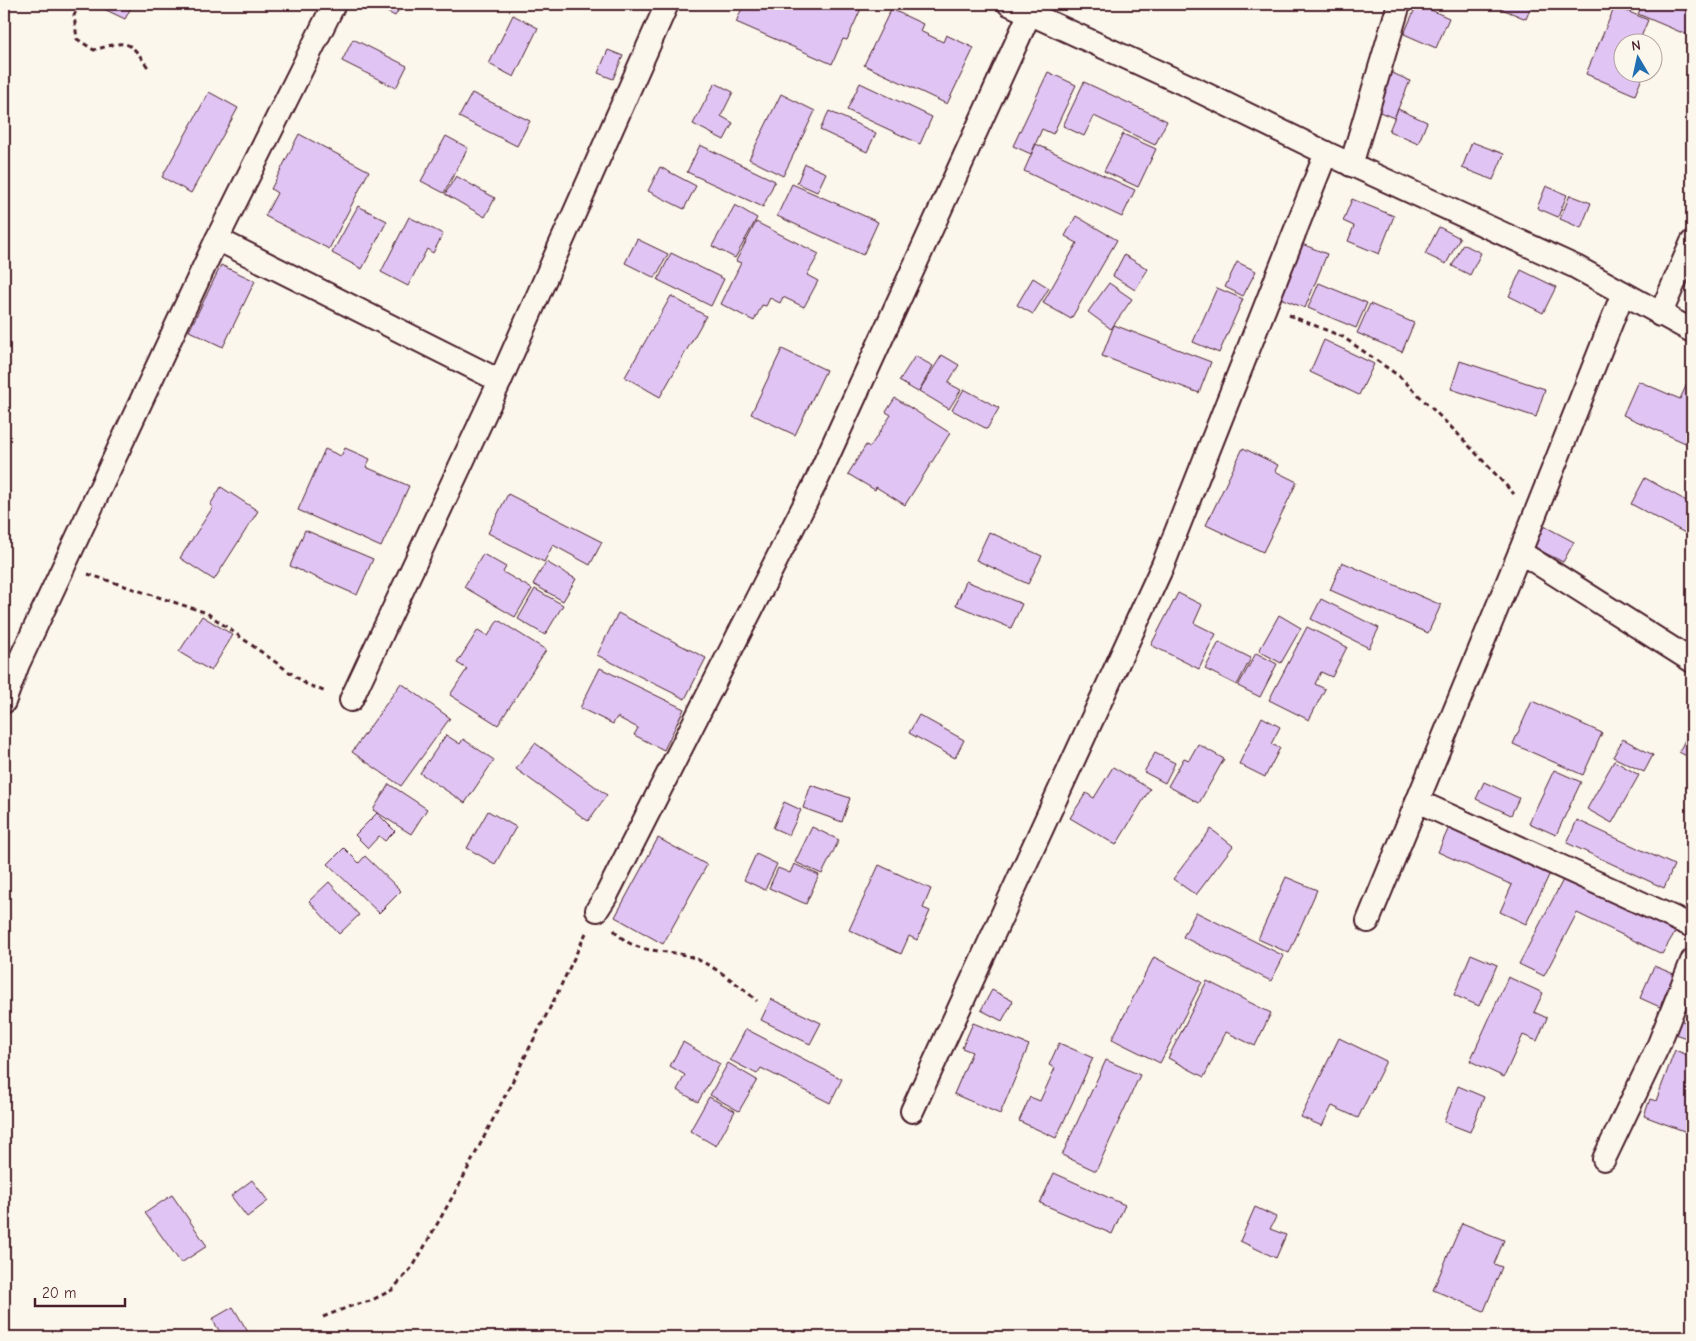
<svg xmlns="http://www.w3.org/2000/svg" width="1696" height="1341" viewBox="0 0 1696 1341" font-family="'Comic Neue',sans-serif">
<rect width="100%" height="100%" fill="#fbf7ec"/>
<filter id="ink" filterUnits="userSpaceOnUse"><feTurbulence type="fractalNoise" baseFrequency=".02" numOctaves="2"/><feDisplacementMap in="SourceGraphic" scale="10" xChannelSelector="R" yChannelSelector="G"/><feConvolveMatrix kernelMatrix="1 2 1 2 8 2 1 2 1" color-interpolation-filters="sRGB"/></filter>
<g filter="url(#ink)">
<g fill="#e0c5f4" stroke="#4a1f2b">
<polygon points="101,4 133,4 125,19 100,7"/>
<polygon points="372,4 402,4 395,16"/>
<polygon points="744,4 863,4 847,40 843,39 832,64 736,22"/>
<polygon points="1417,4 1449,18 1436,48 1404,34"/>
<polygon points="1505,4 1532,4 1526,19 1502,9"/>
<polygon points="1643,4 1692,4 1692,37 1638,14"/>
<polygon points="1615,6 1648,20 1639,42 1624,42 1624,72 1644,73 1635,95 1586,74"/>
<polygon points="891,9 923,24 920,31 943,42 946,35 974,48 947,104 864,65"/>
<polygon points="513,15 538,28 514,77 489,64"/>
<polygon points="353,39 407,66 396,88 342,61"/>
<polygon points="608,50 623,56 613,79 598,73"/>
<polygon points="1386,70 1410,81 1394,118 1370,108"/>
<polygon points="1048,72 1076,85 1053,134 1042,129 1031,154 1013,146"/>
<polygon points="1084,82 1167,121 1155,145 1094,116 1084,136 1063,126"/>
<polygon points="715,83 733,92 721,116 733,123 724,140 693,124"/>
<polygon points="860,83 932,117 920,144 847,110"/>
<polygon points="209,92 238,108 191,193 162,177"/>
<polygon points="472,93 530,121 517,146 459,117"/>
<polygon points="781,94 815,111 783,176 749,159"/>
<polygon points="1398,109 1427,122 1418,144 1389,131"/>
<polygon points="829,111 876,133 867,152 820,130"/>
<polygon points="299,134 369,171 329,249 265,216 277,193 271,189"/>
<polygon points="1123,134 1156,149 1138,187 1104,171"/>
<polygon points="446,136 468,148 444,193 421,181"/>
<polygon points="1472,142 1504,154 1493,180 1462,168"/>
<polygon points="1036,144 1135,190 1122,217 1024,171"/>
<polygon points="700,145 775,181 763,207 687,172"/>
<polygon points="805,164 826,173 817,192 797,183"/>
<polygon points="660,167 696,186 684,209 648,191"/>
<polygon points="456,176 495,198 485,217 445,194"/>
<polygon points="792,184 878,222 863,255 777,216"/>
<polygon points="1546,186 1567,195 1558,217 1537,208"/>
<polygon points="1570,195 1591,203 1581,228 1560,219"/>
<polygon points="1352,199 1394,216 1379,254 1348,241 1354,226 1343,221"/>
<polygon points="735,205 757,218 735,258 712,246"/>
<polygon points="358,206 387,221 362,269 332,253"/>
<polygon points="1076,216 1117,240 1071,319 1043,303 1077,243 1065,236"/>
<polygon points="409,217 443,234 433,253 427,249 408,286 381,272"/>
<polygon points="756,222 819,254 807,275 818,281 804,307 783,297 780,303 770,298 766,306 762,305 754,321 721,304 741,263 736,261"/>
<polygon points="1439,227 1460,238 1446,264 1425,254"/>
<polygon points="637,239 668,254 655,278 625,263"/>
<polygon points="1302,244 1327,254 1305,308 1280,298"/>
<polygon points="1463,244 1481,253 1470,275 1452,266"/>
<polygon points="671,253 724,279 711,306 658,280"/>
<polygon points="1124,255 1148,269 1135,290 1113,276"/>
<polygon points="1237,262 1256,271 1243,296 1225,287"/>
<polygon points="221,265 255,281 223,347 189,331"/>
<polygon points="1521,270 1556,287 1543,313 1509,296"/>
<polygon points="1033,278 1049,288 1033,314 1017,305"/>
<polygon points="1109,283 1132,299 1111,329 1088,312"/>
<polygon points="1319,283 1367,303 1356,328 1308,308"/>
<polygon points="1217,288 1243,299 1219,353 1193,342"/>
<polygon points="671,296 706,316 660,397 625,377"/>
<polygon points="1370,304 1414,323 1402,352 1357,333"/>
<polygon points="1114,325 1211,362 1199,393 1102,356"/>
<polygon points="1324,340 1374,364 1359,395 1310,372"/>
<polygon points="782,349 826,370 795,435 751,414"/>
<polygon points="942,355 959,365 948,383 961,390 949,409 919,391"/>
<polygon points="915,356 933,366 918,392 899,381"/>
<polygon points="1460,361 1545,389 1536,417 1451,389"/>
<polygon points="1638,381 1680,399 1687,384 1692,386 1692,446 1623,415"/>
<polygon points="964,389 999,408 987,429 952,410"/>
<polygon points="895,398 950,433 905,505 876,487 875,490 848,474 866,445 870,447 891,415 886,412"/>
<polygon points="345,448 370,459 366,467 409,486 381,547 298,510 325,449 341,456"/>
<polygon points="1243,448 1278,465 1275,471 1297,482 1263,552 1206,525"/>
<polygon points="1645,478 1692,504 1692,524 1687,534 1631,504"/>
<polygon points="221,487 258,511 214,580 180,558 213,507 210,505"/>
<polygon points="508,494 602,542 590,565 553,545 544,562 488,533"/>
<polygon points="1544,526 1574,542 1563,562 1533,547"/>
<polygon points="305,530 373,559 357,595 290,566"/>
<polygon points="989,532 1042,556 1028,584 976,560"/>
<polygon points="483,554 506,567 503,572 532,589 515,617 464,587"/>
<polygon points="546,562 576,579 563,601 533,584"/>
<polygon points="1342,562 1441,605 1428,633 1330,590"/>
<polygon points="966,581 1022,604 1011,628 956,605"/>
<polygon points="535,589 563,605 545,635 518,619"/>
<polygon points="1178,593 1202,605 1194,623 1216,634 1199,669 1151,645"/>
<polygon points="1321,599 1379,628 1369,648 1311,619"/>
<polygon points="618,613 706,658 685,699 597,655"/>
<polygon points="1279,615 1301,628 1281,663 1259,651"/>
<polygon points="202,616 233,635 211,671 179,652"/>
<polygon points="498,620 546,650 498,725 450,695 467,669 457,663 478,630 488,636"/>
<polygon points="1307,627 1347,647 1332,677 1321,672 1315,684 1325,689 1309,720 1269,700"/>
<polygon points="1219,642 1251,658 1237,685 1205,669"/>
<polygon points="1256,653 1277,664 1260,697 1238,686"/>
<polygon points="600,668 684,709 664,750 634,735 638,728 617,717 613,724 580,708"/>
<polygon points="401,683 450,718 401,786 352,752"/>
<polygon points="1532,701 1602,733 1583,775 1513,744"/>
<polygon points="919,715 964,740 955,758 909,733"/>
<polygon points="1262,717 1280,727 1271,744 1280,748 1265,777 1239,764"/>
<polygon points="1690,730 1692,731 1692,759 1679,752"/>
<polygon points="446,735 460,744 463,739 494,760 465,803 420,773"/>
<polygon points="1623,739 1653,755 1644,772 1613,757"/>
<polygon points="535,743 607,795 588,821 516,769"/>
<polygon points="1198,744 1224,759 1199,803 1168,786 1184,758 1189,760"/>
<polygon points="1155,753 1175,763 1165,783 1144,772"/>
<polygon points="1614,761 1639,775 1612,823 1587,809"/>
<polygon points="1113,767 1150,789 1116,845 1070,818 1086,793 1094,798"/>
<polygon points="1554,770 1581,782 1556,835 1529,823"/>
<polygon points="1484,782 1519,798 1511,815 1476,799"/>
<polygon points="389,784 427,809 411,834 373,810"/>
<polygon points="811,785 850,798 842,822 803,808"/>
<polygon points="784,802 801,810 789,835 773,828"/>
<polygon points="488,811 516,827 495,864 467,848"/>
<polygon points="377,813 395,831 385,841 379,836 368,848 355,835"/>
<polygon points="1577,820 1674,865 1664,888 1567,843"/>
<polygon points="1450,825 1551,871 1526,924 1500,912 1512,885 1438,852"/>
<polygon points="812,827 839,840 822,874 795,862"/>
<polygon points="1211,829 1233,846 1196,895 1173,879"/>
<polygon points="658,838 707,865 663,944 615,917"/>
<polygon points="344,848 359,863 365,856 401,891 379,913 328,864"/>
<polygon points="756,854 777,864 765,890 744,880"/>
<polygon points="794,864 819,875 806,904 769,888 778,868 790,873"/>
<polygon points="879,865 931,889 923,908 930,911 917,940 909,936 901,954 849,930"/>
<polygon points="1565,876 1675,932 1662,954 1577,913 1544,976 1519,964"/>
<polygon points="1286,877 1317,890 1289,953 1258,939"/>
<polygon points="329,882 359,915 339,934 309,901"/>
<polygon points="1196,912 1284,956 1271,981 1183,937"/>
<polygon points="1471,954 1497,965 1479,1006 1454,995"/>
<polygon points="1154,957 1202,982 1160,1063 1112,1039"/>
<polygon points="1654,966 1674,974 1660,1007 1640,998"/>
<polygon points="1508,977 1543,993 1534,1012 1547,1018 1537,1041 1523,1035 1504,1077 1470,1061"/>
<polygon points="1207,981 1271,1013 1255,1046 1226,1032 1204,1077 1168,1058"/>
<polygon points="992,990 1013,1001 1002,1021 981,1010"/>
<polygon points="771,999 821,1023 810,1044 761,1020"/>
<polygon points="1678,1019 1692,1025 1692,1040 1672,1033"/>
<polygon points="973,1023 1029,1045 1000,1114 954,1094 972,1052 962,1048"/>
<polygon points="746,1029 842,1079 830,1103 761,1068 757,1074 730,1060"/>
<polygon points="1339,1038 1386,1061 1358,1118 1332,1106 1322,1126 1301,1117"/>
<polygon points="683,1042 720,1064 698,1102 677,1090 685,1075 670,1066"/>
<polygon points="1059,1043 1093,1058 1056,1138 1019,1121 1030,1097 1040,1101 1055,1068 1049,1065"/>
<polygon points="1675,1050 1692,1057 1692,1134 1644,1116 1650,1099 1656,1101"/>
<polygon points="1106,1060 1140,1075 1096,1171 1062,1155"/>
<polygon points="728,1063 757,1080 739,1111 710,1095"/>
<polygon points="1458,1086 1484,1097 1470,1132 1444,1122"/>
<polygon points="709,1097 735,1111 716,1146 690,1131"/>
<polygon points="1054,1173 1125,1205 1112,1234 1040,1203"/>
<polygon points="252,1180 268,1201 247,1217 231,1196"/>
<polygon points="172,1195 207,1246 181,1263 145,1213"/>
<polygon points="1255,1207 1276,1217 1270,1229 1286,1235 1276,1258 1240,1241"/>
<polygon points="1462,1223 1504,1240 1494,1264 1502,1267 1484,1311 1433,1290"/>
<polygon points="233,1307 251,1337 223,1337 212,1319"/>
</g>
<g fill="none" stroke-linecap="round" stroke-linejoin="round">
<defs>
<g id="minor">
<polyline points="1009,4 1193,88 1326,153 1576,267 1692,331"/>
<polyline points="1351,165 1399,4"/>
<polyline points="217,239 500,381"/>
<polyline points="1660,315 1692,242"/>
<polyline points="1520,552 1692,661"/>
<polyline points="351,700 500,381 667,4"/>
<polyline points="4,702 18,664 217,239 334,4"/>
<polyline points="1417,801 1692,926"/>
<polyline points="597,910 606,896 816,482 1034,4"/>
<polyline points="1368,921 1520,552 1623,293"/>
<polyline points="912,1111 1163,565 1326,153"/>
<polyline points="1604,1159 1659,1044 1692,961"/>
</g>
</defs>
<use href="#minor" stroke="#4a1f2b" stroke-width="26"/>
<g stroke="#4a1f2b" stroke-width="3" stroke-dasharray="5 4" stroke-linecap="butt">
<path d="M80 4 74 15 77 39 94 50C128 40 129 39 149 69"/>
<polyline points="1289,315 1343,337 1399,376 1457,433 1514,494"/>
<polyline points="88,574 207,613 306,684 326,692"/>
<path d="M614 930C634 954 658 949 685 955 708 961 740 985 757 1001"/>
<polyline points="323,1317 351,1306 370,1301 392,1290 414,1265 462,1180 556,996 586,933"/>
</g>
<use href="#minor" stroke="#fbf7ec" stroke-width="22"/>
</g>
</g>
<rect width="1696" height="1341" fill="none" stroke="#fbf7ec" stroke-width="20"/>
<rect x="10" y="10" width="1676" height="1321" fill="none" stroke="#4a1f2b" stroke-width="2" filter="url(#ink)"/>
<g transform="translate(1638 58) rotate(351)"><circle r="24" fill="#fbf7ec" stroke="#b4a19f"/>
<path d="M0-4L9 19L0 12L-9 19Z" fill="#1f6fb2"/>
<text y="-8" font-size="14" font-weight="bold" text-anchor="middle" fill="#4a1f2b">N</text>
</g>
<path d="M35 1298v8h90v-8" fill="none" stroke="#4a1f2b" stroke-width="2.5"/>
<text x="42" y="1298" font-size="15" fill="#4a1f2b" stroke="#fbf7ec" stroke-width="4" paint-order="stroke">20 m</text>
</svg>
